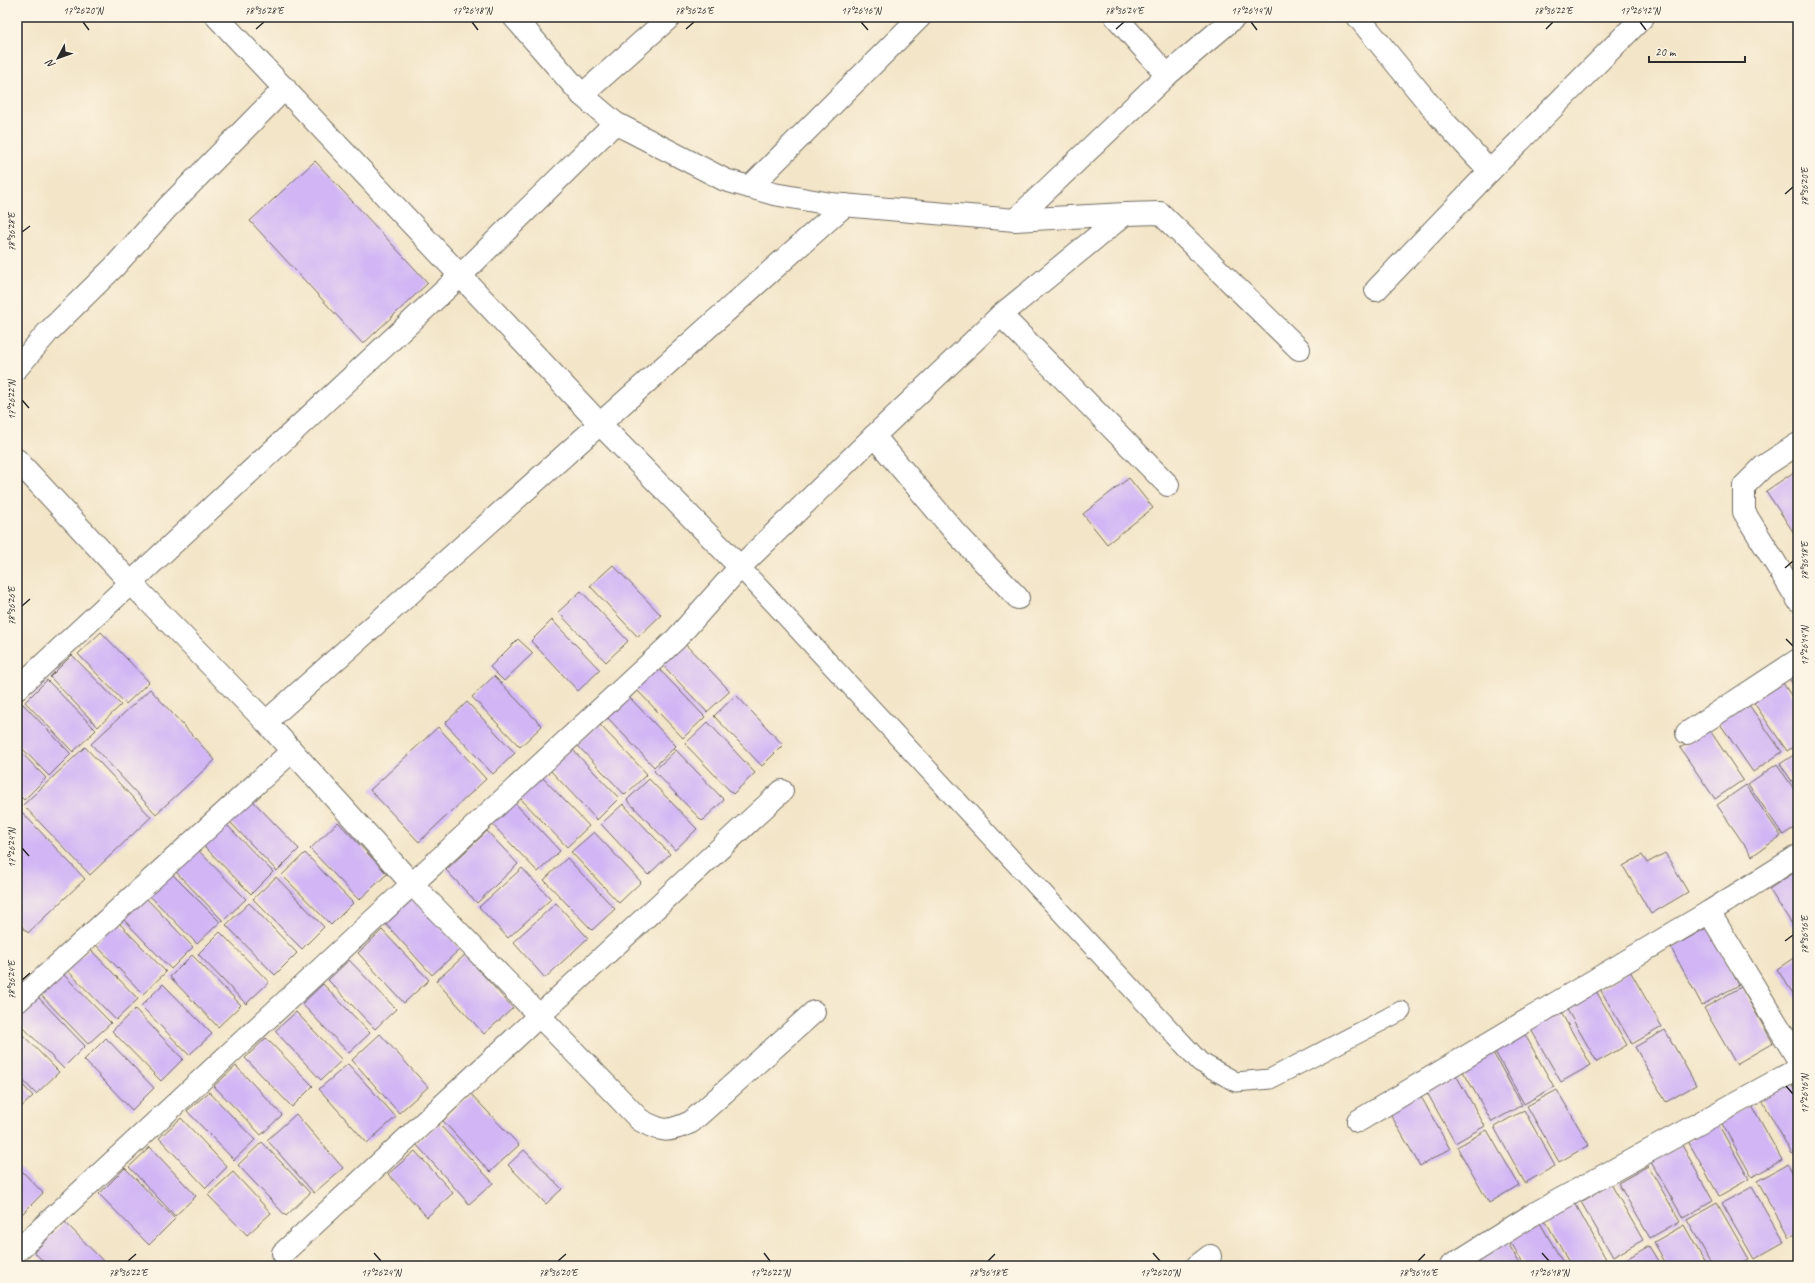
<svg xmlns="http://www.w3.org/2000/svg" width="1815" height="1283" viewBox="0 0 1815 1283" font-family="Caveat,sans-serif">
<rect width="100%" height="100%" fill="#fcf5e5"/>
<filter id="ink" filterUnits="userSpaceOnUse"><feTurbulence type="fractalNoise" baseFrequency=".025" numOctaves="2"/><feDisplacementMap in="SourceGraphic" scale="8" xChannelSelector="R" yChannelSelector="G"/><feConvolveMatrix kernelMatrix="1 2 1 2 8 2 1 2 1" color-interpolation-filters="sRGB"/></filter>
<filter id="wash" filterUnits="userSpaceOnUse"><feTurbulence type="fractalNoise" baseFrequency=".012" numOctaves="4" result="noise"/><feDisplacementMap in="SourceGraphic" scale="16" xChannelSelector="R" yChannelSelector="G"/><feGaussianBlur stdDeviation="0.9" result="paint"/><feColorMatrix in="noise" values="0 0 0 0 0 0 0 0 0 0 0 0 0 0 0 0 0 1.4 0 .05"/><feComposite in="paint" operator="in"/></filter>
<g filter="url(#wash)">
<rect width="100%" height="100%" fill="#f3e5c8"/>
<g id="blocks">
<g fill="#d1b5f5">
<polygon points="315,161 428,283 363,344 250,221"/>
<polygon points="1794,472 1798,477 1798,539 1766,491"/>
<polygon points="1129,478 1153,508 1107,544 1083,514"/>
<polygon points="613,565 661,615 638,637 590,586"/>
<polygon points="581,591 628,641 606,662 558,612"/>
<polygon points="552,620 600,670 578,691 531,641"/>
<polygon points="101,632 149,682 126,704 78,654"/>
<polygon points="518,639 533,653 504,681 490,667"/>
<polygon points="682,641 730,691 707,712 659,661"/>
<polygon points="72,655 121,705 98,727 50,677"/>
<polygon points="657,667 705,717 683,738 635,688"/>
<polygon points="1798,670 1798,692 1788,677"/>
<polygon points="494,676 542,726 520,747 472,697"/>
<polygon points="47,680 96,730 73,752 25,702"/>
<polygon points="1781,680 1798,706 1798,744 1787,751 1752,700"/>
<polygon points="150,689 215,760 156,814 91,744"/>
<polygon points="736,695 783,745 762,766 714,716"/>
<polygon points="628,696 676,746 654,767 607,717"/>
<polygon points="467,702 515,753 493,774 445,723"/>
<polygon points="1747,702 1782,752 1753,772 1718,721"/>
<polygon points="23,704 71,754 49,776 17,743 17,711"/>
<polygon points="708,722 755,773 733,794 685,744"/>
<polygon points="599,724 647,774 625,795 577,745"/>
<polygon points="438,727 486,779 419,842 370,790"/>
<polygon points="1709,729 1743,780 1715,799 1680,748"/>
<polygon points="85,747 151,817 90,875 23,805"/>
<polygon points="17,748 46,778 24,800 17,793"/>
<polygon points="571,748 619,798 597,820 549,769"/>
<polygon points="676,750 724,800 702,821 654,771"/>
<polygon points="1798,752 1798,790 1780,764"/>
<polygon points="1777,764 1798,795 1798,825 1783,835 1748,784"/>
<polygon points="541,776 589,826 567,847 519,797"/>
<polygon points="649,779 697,829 675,850 627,800"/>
<polygon points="1746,785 1781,836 1752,856 1717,805"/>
<polygon points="251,799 299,849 277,871 229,821"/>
<polygon points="513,801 560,851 538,872 490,822"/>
<polygon points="623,804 670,854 648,875 601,824"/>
<polygon points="19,809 85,879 28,933 17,921 17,811"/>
<polygon points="338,822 387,874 359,900 310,849"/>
<polygon points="225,823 273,872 251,894 202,844"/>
<polygon points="487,831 518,864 477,903 446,870"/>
<polygon points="594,832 641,882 619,903 571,852"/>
<polygon points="197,849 246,899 223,921 175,871"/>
<polygon points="305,853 353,903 331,925 282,875"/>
<polygon points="1665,853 1688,892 1651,914 1623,866 1642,855 1647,863"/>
<polygon points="567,858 615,909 592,930 544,880"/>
<polygon points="522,868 551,899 508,938 479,907"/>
<polygon points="1798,870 1798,933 1769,889"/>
<polygon points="171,873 220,922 197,944 148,894"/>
<polygon points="276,877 324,927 302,949 253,899"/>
<polygon points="413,896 460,949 432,975 384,922"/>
<polygon points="145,897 193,947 171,969 123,919"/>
<polygon points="249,903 297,953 275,975 226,925"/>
<polygon points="556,903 588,938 545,978 513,942"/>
<polygon points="118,922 166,972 143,994 95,944"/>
<polygon points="1708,927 1739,985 1702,1005 1671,948"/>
<polygon points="382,930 429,980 404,1003 358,953"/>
<polygon points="220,932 269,982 246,1004 198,954"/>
<polygon points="90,949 138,999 116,1020 67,970"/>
<polygon points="192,955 241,1005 218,1027 170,977"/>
<polygon points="465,955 513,1008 484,1034 436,981"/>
<polygon points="1798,955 1798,1001 1777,969"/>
<polygon points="349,960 396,1009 375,1029 328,980"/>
<polygon points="1630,971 1662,1027 1632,1044 1600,989"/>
<polygon points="62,973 111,1023 88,1044 40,994"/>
<polygon points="163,984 212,1034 189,1055 141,1006"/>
<polygon points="323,984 370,1033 349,1053 302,1004"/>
<polygon points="1741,987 1773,1043 1736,1064 1704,1008"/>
<polygon points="1595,989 1627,1045 1597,1062 1565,1006"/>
<polygon points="37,996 85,1046 63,1068 17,1021 17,1015"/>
<polygon points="135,1009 183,1059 161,1081 112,1031"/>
<polygon points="1559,1009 1591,1065 1561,1082 1529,1026"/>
<polygon points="296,1012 342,1060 321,1080 275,1031"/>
<polygon points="17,1029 59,1072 36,1094 17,1074"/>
<polygon points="1665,1030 1696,1085 1666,1102 1635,1047"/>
<polygon points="1523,1031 1554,1087 1524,1104 1493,1048"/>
<polygon points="380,1034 428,1087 399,1113 352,1060"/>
<polygon points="106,1038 154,1088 132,1110 84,1060"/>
<polygon points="266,1038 313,1086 292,1107 245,1058"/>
<polygon points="1491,1049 1522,1105 1492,1122 1460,1066"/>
<polygon points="348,1064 396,1117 367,1143 319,1089"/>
<polygon points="236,1066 282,1115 261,1135 214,1086"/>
<polygon points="1453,1070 1485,1126 1455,1143 1424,1087"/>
<polygon points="17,1079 33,1096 17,1111"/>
<polygon points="1790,1081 1798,1094 1798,1150 1792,1154 1761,1098"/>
<polygon points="1557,1090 1589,1145 1559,1162 1527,1106"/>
<polygon points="209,1092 255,1140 234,1160 187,1111"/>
<polygon points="1419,1093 1450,1149 1420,1166 1388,1110"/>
<polygon points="471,1094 519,1145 490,1172 443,1121"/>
<polygon points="1751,1104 1782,1160 1752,1177 1721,1122"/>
<polygon points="1524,1110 1555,1166 1525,1183 1494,1127"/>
<polygon points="296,1114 343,1168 314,1193 267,1140"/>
<polygon points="181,1118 227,1167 206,1188 159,1138"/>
<polygon points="439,1124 493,1183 469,1204 416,1144"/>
<polygon points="1718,1124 1749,1179 1719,1196 1688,1141"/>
<polygon points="1487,1130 1519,1185 1489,1203 1457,1147"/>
<polygon points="262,1142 310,1193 286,1216 238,1165"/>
<polygon points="1682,1145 1713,1201 1683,1218 1651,1162"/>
<polygon points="150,1147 196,1196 175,1216 129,1167"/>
<polygon points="524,1150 562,1189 546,1204 508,1165"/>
<polygon points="415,1151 453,1193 427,1217 388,1174"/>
<polygon points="1788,1164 1798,1183 1798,1232 1789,1237 1757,1181"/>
<polygon points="1648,1166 1680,1221 1650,1238 1618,1183"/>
<polygon points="19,1168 43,1193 17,1219 17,1170"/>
<polygon points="125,1168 175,1219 149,1245 99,1194"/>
<polygon points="233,1172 271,1213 247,1235 208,1195"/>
<polygon points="1611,1184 1643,1240 1613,1257 1581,1202"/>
<polygon points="1752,1187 1784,1242 1754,1259 1722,1203"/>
<polygon points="1575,1203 1606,1259 1594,1266 1571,1266 1545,1220"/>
<polygon points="1717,1203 1749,1259 1736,1266 1713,1266 1687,1220"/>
<polygon points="65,1222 108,1266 48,1266 34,1252"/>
<polygon points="1540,1223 1565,1266 1525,1266 1510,1241"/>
<polygon points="1684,1225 1707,1266 1667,1266 1654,1242"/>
<polygon points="1507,1241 1521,1266 1481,1266 1477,1258"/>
<polygon points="1649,1246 1661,1266 1621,1266 1619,1263"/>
</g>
</g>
</g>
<g filter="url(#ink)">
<use href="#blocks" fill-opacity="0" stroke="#716c62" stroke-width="1"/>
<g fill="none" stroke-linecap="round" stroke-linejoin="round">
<defs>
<polyline id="lane" points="740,567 1200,1062 1236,1082 1270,1079 1401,1011"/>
<g id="street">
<polyline points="217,17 601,425 740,567"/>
<polyline points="514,17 582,95 615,123 725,180 774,194 831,204 1015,220"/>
<polyline points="1116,17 1167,75"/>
<polyline points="1358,17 1439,116 1490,171"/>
<polyline points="582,95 670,17"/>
<polyline points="750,187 920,17"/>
<polyline points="1125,214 1160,213 1299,349"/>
<polyline points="1376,290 1490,171 1643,17"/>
<polyline points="1001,315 1168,485"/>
<polyline points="17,368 47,333 114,267 167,208 285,88"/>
<polyline points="874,436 955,532 1018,598"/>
<polyline points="1798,444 1764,466 1744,486 1744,512 1798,600"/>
<path d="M17 460 131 583 266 722 413 885 640 1120C662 1132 667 1133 691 1122L814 1012"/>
<polyline points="17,689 460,276 615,123"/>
<polyline points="266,722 845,205"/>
<polyline points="1687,733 1798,660"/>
<polyline points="1709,912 1798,1059"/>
<polyline points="17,1002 292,751"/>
<polyline points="1358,1121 1709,912 1798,856"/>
<polyline points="17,1251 676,639 740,567 874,436 1001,315 1125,214 1015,220 1167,75 1235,17"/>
<polyline points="283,1253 782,791"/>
<polyline points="1197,1266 1210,1256"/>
<polyline points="1451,1266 1532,1215 1798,1069"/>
</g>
</defs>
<use href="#lane" stroke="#716c62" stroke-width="21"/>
<use href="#street" stroke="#716c62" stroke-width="24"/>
<use href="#lane" stroke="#fff" stroke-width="19"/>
<use href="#street" stroke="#fff" stroke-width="22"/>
</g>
</g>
<path fill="none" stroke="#2b2b2b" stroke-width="1.5" d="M83 22 89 30M472 22 478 30M861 22 868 30M1251 22 1257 30M1640 22 1646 30M256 29 264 22M686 29 694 22M1116 29 1124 22M1546 29 1553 22M1785 194 1793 187M22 232 30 226M22 400 29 408M1785 568 1793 561M22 606 30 599M1786 639 1793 646M22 848 29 856M1785 941 1793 935M22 980 30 973M1786 1086 1793 1094M374 1253 381 1261M764 1253 770 1261M1153 1253 1160 1261M1542 1253 1549 1261M128 1261 136 1254M558 1261 566 1254M988 1261 995 1254M1418 1261 1425 1254"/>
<rect width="1815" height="1283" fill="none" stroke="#fcf5e5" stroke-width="44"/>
<g transform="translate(58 58) rotate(229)" stroke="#fcf5e5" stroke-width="3" paint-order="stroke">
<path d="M0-3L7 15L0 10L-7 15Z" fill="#2b2b2b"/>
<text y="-6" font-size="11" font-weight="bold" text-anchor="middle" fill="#2b2b2b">N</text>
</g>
<path d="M1649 56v6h96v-6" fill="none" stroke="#2b2b2b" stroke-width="2"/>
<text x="1655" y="56" font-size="12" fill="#2b2b2b" stroke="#fcf5e5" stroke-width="3" paint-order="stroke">20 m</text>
<rect x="22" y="22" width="1771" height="1239" fill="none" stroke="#2b2b2b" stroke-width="1.5"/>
<g font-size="10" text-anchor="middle" fill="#2b2b2b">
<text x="83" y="14">17°26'20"N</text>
<text x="264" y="14">78°36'28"E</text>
<text x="472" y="14">17°26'18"N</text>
<text x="694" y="14">78°36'26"E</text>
<text x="861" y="14">17°26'16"N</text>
<text x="1124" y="14">78°36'24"E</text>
<text x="1251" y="14">17°26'14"N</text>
<text x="1553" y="14">78°36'22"E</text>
<text x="1640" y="14">17°26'12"N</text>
<text transform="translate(1804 187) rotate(-90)" y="4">78°36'20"E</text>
<text transform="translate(11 232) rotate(-90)" y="4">78°36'28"E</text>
<text transform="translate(11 400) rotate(-90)" y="4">17°26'22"N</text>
<text transform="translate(1804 561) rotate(-90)" y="4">78°36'18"E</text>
<text transform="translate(11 606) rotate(-90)" y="4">78°36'26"E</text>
<text transform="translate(1804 646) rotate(-90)" y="4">17°26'14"N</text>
<text transform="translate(11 848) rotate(-90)" y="4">17°26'24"N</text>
<text transform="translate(1804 935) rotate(-90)" y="4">78°36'16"E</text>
<text transform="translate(11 980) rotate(-90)" y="4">78°36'24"E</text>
<text transform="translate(1804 1094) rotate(-90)" y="4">17°26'16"N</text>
<text x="128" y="1276">78°36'22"E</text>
<text x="381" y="1276">17°26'24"N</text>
<text x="558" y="1276">78°36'20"E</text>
<text x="770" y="1276">17°26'22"N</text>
<text x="988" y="1276">78°36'18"E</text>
<text x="1160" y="1276">17°26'20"N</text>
<text x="1418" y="1276">78°36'16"E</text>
<text x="1549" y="1276">17°26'18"N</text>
</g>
</svg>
